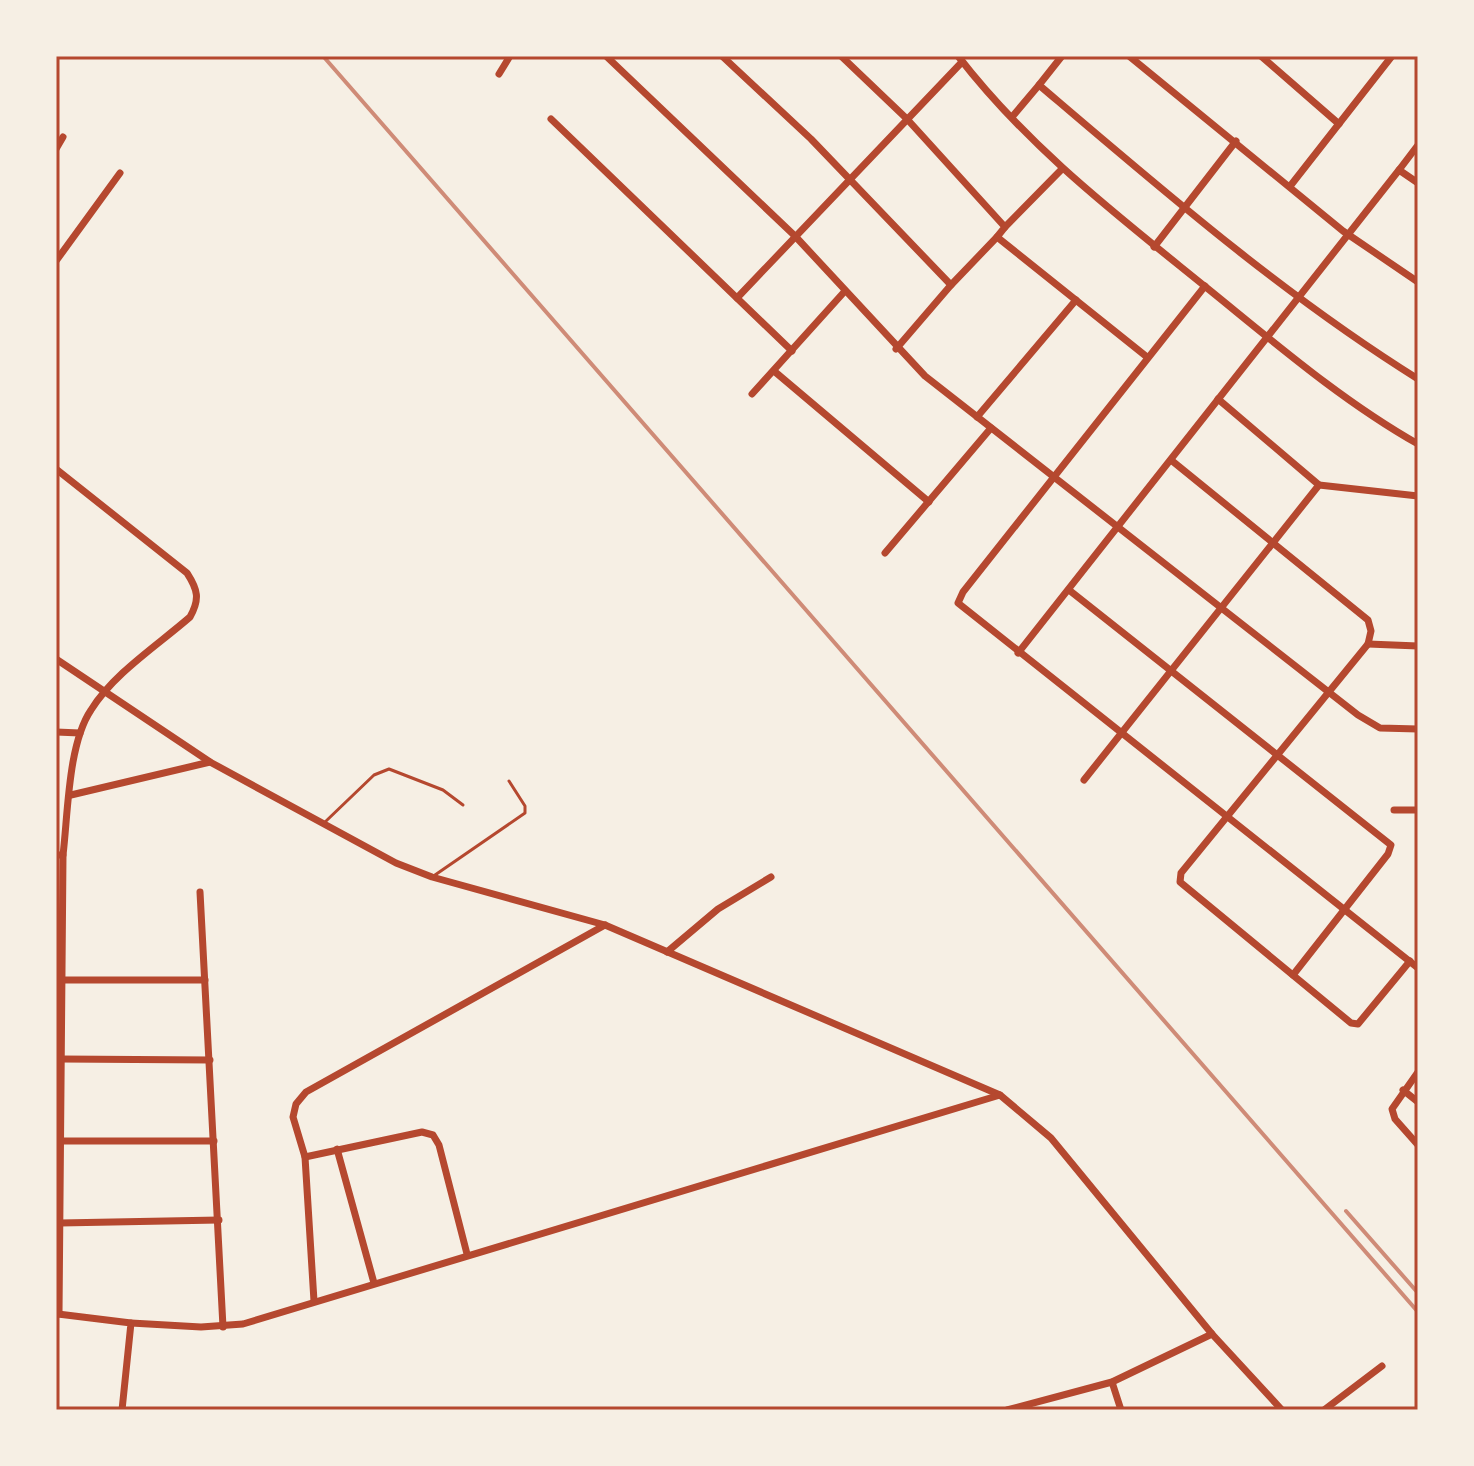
<svg xmlns="http://www.w3.org/2000/svg" width="1474" height="1466" viewBox="0 0 1474 1466" font-family="'Libre Baskerville',serif">
<rect width="100%" height="100%" fill="#f6efe4"/>
<g fill="none" stroke-linecap="round" stroke-linejoin="round">
<g stroke="#b5482f" stroke-width="3">
<polyline points="325,822 374,775 389,769 443,790 463,805"/>
<polyline points="435,875 525,813 525,806 509,781"/>
</g>
<g stroke="#b5482f" stroke-width="7">
<polyline points="606,56 795,236 925,376 1358,715 1380,728 1418,729"/>
<polyline points="722,56 811,139 951,285 997,237"/>
<polyline points="841,56 907,119 1005,227 997,237 1147,357"/>
<path d="M958 56C1029 148 1117 215 1207 288 1275 343 1342 401 1418 444"/>
<path d="M1062 56 1039 85C1161 189 1282 294 1418 379"/>
<polyline points="1129,56 1343,231 1418,282"/>
<polyline points="1261,56 1339,124"/>
<polyline points="499,74 510,56"/>
<polyline points="1012,117 1039,85"/>
<polyline points="551,119 792,351"/>
<polyline points="56,149 63,137"/>
<polyline points="1399,170 1418,145"/>
<polyline points="1291,185 1392,56"/>
<polyline points="1005,227 1061,170"/>
<polyline points="1154,247 1236,141"/>
<polyline points="56,261 120,173"/>
<polyline points="1205,286 963,592 958,603 1418,968"/>
<polyline points="737,298 962,62"/>
<polyline points="896,349 951,285"/>
<polyline points="774,371 929,502"/>
<polyline points="752,394 845,291"/>
<polyline points="1218,399 1319,485"/>
<polyline points="977,417 1076,300"/>
<polyline points="1171,460 1368,620 1371,631 1368,644 1181,873 1180,882 1351,1023 1358,1024 1410,961"/>
<path d="M56 469 187 573C198 590 200 599 190 617 158 645 114 673 91 710 68 744 68 814 63 855H56"/>
<polyline points="885,553 991,428"/>
<polyline points="1069,590 1391,845 1388,854 1293,975"/>
<polyline points="1368,644 1418,646"/>
<polyline points="1018,653 1399,170 1418,183"/>
<polyline points="56,659 210,762 396,863 432,877 605,925 1000,1095 1051,1138 1212,1334 1282,1410"/>
<polyline points="56,732 80,733"/>
<polyline points="1084,780 1319,485 1418,496"/>
<polyline points="71,795 210,762"/>
<polyline points="1394,810 1418,810"/>
<polyline points="200,892 223,1327"/>
<polyline points="667,952 718,909 771,877"/>
<polyline points="62,980 205,980"/>
<polyline points="61,1059 210,1060"/>
<polyline points="1418,1072 1392,1109 1395,1119 1418,1145"/>
<polyline points="1403,1090 1418,1102"/>
<polyline points="60,1141 214,1141"/>
<polyline points="337,1149 374,1283"/>
<polyline points="305,1157 422,1132 433,1135 439,1145 467,1254"/>
<polyline points="60,1223 219,1220"/>
<polyline points="314,1301 305,1157 293,1117 296,1104 306,1092 605,925"/>
<polyline points="58,1314 131,1323 122,1410"/>
<polyline points="59,1314 63,855"/>
<polyline points="131,1323 201,1327 243,1324 1000,1095"/>
<polyline points="1112,1382 1121,1410"/>
<polyline points="1007,1410 1112,1382 1212,1334"/>
<polyline points="1324,1410 1382,1366"/>
</g>
<g stroke="#cf8b77" stroke-width="4">
<polyline points="323,56 1418,1312"/>
<polyline points="1346,1211 1418,1293"/>
</g>
</g>
<rect width="1474" height="1466" fill="none" stroke="#f6efe4" stroke-width="116"/>
<rect x="58" y="58" width="1358" height="1350" fill="none" stroke="#b5482f" stroke-width="3"/>
</svg>
